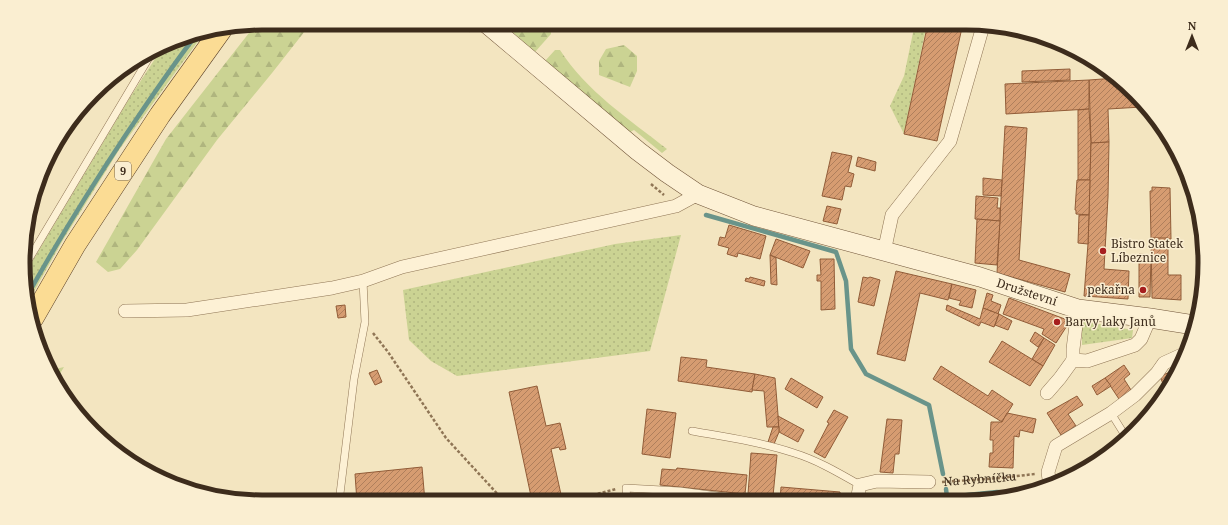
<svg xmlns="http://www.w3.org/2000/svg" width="1228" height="525" viewBox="0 0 1228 525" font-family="'Noto Serif',serif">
<defs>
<pattern id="grass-dots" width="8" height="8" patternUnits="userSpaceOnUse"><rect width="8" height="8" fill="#cbd393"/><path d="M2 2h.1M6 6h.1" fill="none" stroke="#afb57e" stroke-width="1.8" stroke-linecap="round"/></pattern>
<pattern id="forest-firs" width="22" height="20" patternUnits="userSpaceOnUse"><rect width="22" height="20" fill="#cbd393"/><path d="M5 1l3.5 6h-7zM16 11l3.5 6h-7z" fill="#afb57e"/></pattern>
<pattern id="building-hatch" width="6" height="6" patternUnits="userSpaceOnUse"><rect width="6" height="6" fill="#d69c71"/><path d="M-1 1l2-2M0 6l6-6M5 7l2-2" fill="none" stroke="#af7f5c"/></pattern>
</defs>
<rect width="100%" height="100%" fill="#f3e5c0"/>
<g fill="url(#grass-dots)">
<polygon points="915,23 927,23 904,134 890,106 904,76"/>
<polygon points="204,33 119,150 63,240 28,302 25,294 26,272 129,99 160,51 185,36"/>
<polygon points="681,235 650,351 457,376 431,361 409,340 403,290 615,244"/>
<polygon points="1082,321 1133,330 1132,338 1082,345"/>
<polygon points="64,367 55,382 51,370"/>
<polygon points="674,493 675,501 624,501"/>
</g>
<g fill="url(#forest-firs)">
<polygon points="263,23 313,23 305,31 272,73 217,140 137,250 120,269 108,272 96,262 166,139 256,24"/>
<polygon points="502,23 550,23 551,28 551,34 535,52"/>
<polygon points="624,45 637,56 637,71 630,87 599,75 599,61 606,49"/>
<path d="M555 50H560C586 91 629 119 667 149L662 153 634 130 630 132 545 61Z"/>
</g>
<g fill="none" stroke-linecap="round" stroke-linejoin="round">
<g stroke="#69948a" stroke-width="4.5">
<polyline points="706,215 836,252 846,281 851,349 866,374 929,405 943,474"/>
<path d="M26 298C57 242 90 189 125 136 148 102 171 67 197 34"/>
<polyline points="946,489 947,497"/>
<polyline points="941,500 947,497 997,492 1022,493"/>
</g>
</g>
<g fill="url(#building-hatch)" stroke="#915c38">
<polygon points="928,23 963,23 937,141 904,134"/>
<polygon points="1070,69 1070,80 1022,82 1022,71"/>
<polygon points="1116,78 1124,83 1142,107 1108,109 1109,142 1091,143 1089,80"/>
<polygon points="1089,80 1089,109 1006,114 1005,84"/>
<polygon points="1089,109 1091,143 1090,180 1078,180 1078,110"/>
<polygon points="1005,126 1027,128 1019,260 1070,274 1065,292 997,273"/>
<polygon points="1109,142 1108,197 1104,269 1129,271 1128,299 1084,296 1088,244 1091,143"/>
<polygon points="832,152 852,156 848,172 854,174 851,187 845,186 842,200 822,196"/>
<polygon points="858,157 876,162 875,171 856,166"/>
<polygon points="983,178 1002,180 1001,196 983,195"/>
<polygon points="1077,180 1090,180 1089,215 1076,214 1076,210 1075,210"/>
<polygon points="1152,187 1170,188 1171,239 1151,238 1150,191 1152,191"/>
<polygon points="976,196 998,198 997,208 1000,208 1000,221 975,219"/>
<polygon points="827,206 841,209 837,224 823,221"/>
<polygon points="1079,215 1089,215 1088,244 1078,243"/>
<polygon points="977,219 1000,221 997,265 975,263"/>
<polygon points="729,225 766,236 760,259 738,253 737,257 727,254 729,248 718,245 720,237 725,238"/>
<polygon points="1151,238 1168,238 1168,275 1181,275 1181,300 1152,298"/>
<polygon points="776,239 810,251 803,268 770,255"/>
<polygon points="1139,254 1151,255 1150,297 1139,297"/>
<polygon points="770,255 776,258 777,285 771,284"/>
<polygon points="820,259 834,259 835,309 821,310 821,281 817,281 817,275 821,275"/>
<polygon points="896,271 952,284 948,300 920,293 905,361 877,354"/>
<polygon points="750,277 765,281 764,286 745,281 746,278 749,279"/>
<polygon points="863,277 868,278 870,277 880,280 874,306 858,302"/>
<polygon points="952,284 976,290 972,308 959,305 961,301 949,298"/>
<polygon points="987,293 993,295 991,301 1001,305 998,314 983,308"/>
<polygon points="1009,298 1070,321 1056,343 1042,334 1044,329 1003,314"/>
<polygon points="345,305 346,317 338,318 336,306"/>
<polygon points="947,305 980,319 983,308 999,314 994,327 981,322 979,326 946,310"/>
<polygon points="999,314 1012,321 1008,330 995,325"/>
<polygon points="1035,332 1044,338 1038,347 1030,341"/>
<polygon points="1044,338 1055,345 1043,366 1032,359"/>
<polygon points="1002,341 1043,366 1030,386 989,362"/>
<polygon points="681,357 707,360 706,367 755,374 752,392 678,381"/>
<polygon points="1124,365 1130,374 1124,379 1131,390 1119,399 1105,378"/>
<polygon points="941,366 988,396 992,390 1013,404 1002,422 933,379"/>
<polygon points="1178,369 1166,392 1160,376"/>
<polygon points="377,370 382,382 375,385 369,373"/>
<polygon points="755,374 775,378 779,427 767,427 764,391 752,390"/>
<polygon points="791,378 823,397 817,408 785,389"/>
<polygon points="1105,378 1111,386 1097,395 1092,386"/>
<polygon points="537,386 546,426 560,423 566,449 560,450 559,447 551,449 562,499 552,501 532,501 509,392"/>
<polygon points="1077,396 1083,405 1068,414 1076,426 1061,435 1047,413"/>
<polygon points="647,409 676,413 670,458 642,454"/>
<polygon points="834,410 848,417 825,458 814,452 829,423 827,422"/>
<polygon points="1007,413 1036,419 1033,433 1020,430 1019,437 1014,436 1013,468 989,467 990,453 993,453 993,440 990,440 991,422 1002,422"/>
<polygon points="778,416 804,430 798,442 779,432"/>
<polygon points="887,419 902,420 899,454 895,454 893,473 880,472"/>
<polygon points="773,427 779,427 779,432 774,444 768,442"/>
<polygon points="751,453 777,455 773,496 748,494"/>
<polygon points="422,467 425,502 357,502 355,474"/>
<polygon points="677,468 747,475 745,494 660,485 662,469 676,470"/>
<polygon points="781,487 840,492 841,500 780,501"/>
</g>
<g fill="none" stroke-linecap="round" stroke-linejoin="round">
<defs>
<g id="lane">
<polyline points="26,264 150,56"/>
<polyline points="1111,413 1126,437"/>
<path d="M692 431C726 437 761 442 794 453 817 460 839 473 860 485"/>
<polyline points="627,501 626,488 680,491 733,498 738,501"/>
<polyline points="339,502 354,379 365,322 363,281"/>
</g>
<g id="street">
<polyline points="884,252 892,215 950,141 983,26"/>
<polyline points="125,311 187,310 332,288 363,281 402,267 676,206 698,194"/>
<polyline points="1073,360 1073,349 1078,309"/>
<polyline points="1047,393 1060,378 1073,360 1087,361 1135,345 1141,339 1150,318"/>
<polyline points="1050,486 1048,472 1056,446 1111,413 1135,395 1157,373 1164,363 1186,353"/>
<polyline points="857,500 860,485 877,481 929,482"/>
</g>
<g id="secondary">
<path id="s2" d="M486 23 638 151 667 173 698 194 754 216 980 277 1078 309 1150 318 1194 325"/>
</g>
<polyline id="primary" points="33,318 75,245 160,115 221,30"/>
</defs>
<use href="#lane" stroke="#8f7555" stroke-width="8"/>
<use href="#street" stroke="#8f7555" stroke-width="14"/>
<use href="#secondary" stroke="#715539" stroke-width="20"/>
<use href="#primary" stroke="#5c422a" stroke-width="22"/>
<g stroke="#8f7555" stroke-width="2.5" stroke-dasharray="3 2" stroke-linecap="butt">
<polyline points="460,23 471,32"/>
<polyline points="651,184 664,195"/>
<polyline points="373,333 388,352 446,438 504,501"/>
<path id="s1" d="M942 482 1000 478 1035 474"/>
<polyline points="585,501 593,495 616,489"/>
</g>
<use href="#lane" stroke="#fdf1d5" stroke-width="7"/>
<use href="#street" stroke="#fdf1d5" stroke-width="13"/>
<use href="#secondary" stroke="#fdf1d5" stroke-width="19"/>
<use href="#primary" stroke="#fbdc94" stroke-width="21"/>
</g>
<g fill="#a61e1e" stroke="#faeed1" stroke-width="1.5">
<circle cx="1103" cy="251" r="4"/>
<circle cx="1143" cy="290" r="4"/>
<circle cx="1057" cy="322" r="4"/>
</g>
<g text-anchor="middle" stroke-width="3" stroke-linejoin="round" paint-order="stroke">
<rect fill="#faeed1" stroke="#766652" stroke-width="1" x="115" y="162" width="16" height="18" rx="3"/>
<g font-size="11" font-weight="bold" fill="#3d2c1c">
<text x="123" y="175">9</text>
</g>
<g font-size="12" fill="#3d2c1c" stroke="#faeed1" text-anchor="start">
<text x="1111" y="248">Bistro Statek<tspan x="1111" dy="14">Líbeznice</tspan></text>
<text x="1135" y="294" text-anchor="end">pekařna</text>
<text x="1065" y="326">Barvy laky Janů</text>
</g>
<g font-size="12" fill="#3d2c1c" stroke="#faeed1">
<text dy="4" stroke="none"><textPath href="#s2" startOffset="616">Družstevní</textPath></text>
<text dy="4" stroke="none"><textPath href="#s1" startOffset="38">Na Rybníčku</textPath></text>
</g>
</g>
<path d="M0 0H1228V525H0ZM262 30H966A232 232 0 0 1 1198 262V263A232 232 0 0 1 966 495H262A232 232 0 0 1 30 263V262A232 232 0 0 1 262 30Z" fill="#faeed1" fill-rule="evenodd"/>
<path fill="none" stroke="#3d2c1c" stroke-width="5" d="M262 30H966A232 232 0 0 1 1198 262V263A232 232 0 0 1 966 495H262A232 232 0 0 1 30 263V262A232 232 0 0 1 262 30Z"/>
<g transform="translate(1192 36)" stroke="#faeed1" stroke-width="3" paint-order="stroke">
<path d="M0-3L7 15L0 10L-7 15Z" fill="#3d2c1c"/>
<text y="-6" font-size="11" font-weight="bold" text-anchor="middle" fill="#3d2c1c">N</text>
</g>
</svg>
